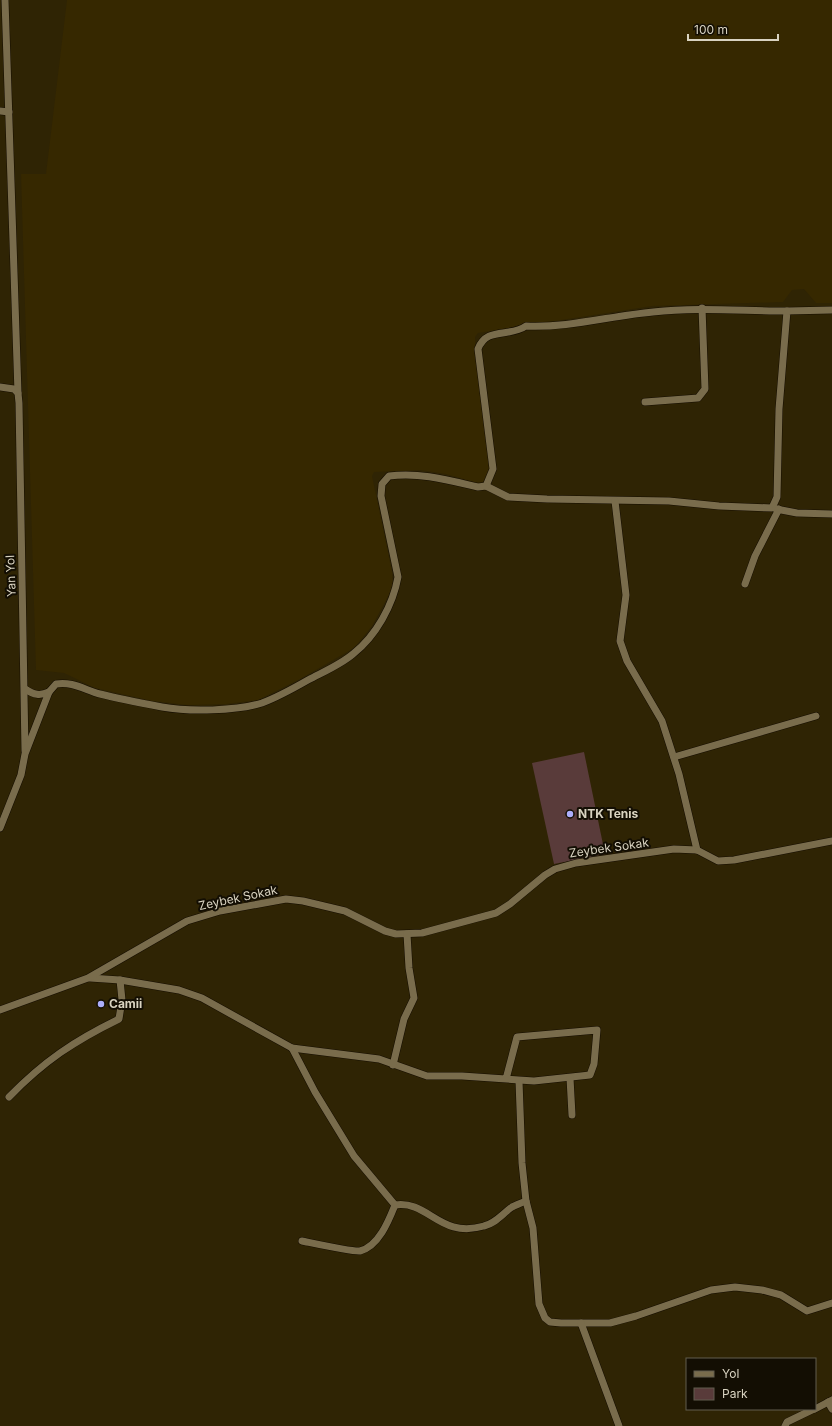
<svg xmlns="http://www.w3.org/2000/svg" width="832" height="1426" viewBox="0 0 832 1426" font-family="Inter,sans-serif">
<rect width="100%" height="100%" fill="#2f2404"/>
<polygon fill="#362800" points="67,0 832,0 832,303 816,303 804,289 792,290 783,302 652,306 478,333 475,337 476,361 490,460 489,473 483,482 478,483 446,474 420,470 374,472 372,476 392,572 393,587 372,626 354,648 300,679 258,700 226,704 188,705 153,701 95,688 64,673 36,670 21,174 46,174"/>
<polygon fill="#593b3a" points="584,752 605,854 554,864 532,763"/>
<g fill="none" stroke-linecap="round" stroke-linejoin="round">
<defs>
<g id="minor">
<polyline points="5,0 18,393"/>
<polyline points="0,111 9,112"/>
<polyline points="0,387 14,389 18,393 19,403 25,751"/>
<polyline points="645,402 698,398 705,389 702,308"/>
<polyline points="486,486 508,497 547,499 669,501 719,506 772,508 777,497 779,409 787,311 832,310"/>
<polyline points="615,501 626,595 620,641 627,661 662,721 679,774 697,850"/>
<polyline points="776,509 797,513 832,514"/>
<polyline points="745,584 755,556 779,509"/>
<path d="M25 689C34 695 40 696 49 692"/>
<polyline points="674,757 816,716"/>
<path d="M0 828 21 775 25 754 49 692 56 684C72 681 85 690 100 694 120 699 141 703 162 707 189 712 237 711 262 703 278 697 294 688 308 680 323 672 340 665 353 654 376 636 393 605 398 577L381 496 382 484 389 476C420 472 448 480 478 487L486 486 493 469 478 349C487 326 509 338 526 326 568 328 610 316 653 312 698 307 742 311 787 311"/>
<path d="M90 978 120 980 179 990 202 998 292 1048 315 1092 354 1156 395 1205C429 1200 439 1239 484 1226 496 1223 502 1214 512 1207 516 1205 521 1203 526 1201"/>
<polyline points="0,1010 88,978 187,921 220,911 286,899 303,901 345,911 385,931 396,934 422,933 496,913 510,904 545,875 555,869 576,863 674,849 697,850 718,861 734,860 832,841"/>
<polyline points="292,1048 379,1059 427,1076 462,1076 534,1081 590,1075 594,1064 597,1030 517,1037 506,1079"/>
<polyline points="393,1065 404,1019 414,998 409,968 407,934"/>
<polyline points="570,1078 572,1115"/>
<polyline points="519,1081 522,1163 526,1201 533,1228 539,1304 545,1318 550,1322 561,1323 610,1323 636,1316 711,1290 735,1287 762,1290 781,1295 807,1311 832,1303"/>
<path d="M9 1097C44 1061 74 1041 119 1019L122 1000 120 980"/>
<path d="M302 1241C312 1243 353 1252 360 1251 379 1246 389 1220 395 1205"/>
<polyline points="581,1323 619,1426"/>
<polyline points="828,1402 832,1409"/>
<polyline points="815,1409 832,1400"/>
<polyline points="785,1426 787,1422 814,1409"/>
</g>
</defs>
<use href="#minor" stroke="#150d00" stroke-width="8"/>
<use href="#minor" stroke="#796c4c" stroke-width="7"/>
</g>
<g fill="#adaffb" stroke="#130e03" stroke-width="1.5">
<circle cx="570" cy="814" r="4"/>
<circle cx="101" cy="1004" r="4"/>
</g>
<g text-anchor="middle" stroke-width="4" stroke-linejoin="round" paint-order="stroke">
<g font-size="12" fill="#d9d3c1" stroke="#130e03">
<text transform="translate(11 576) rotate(-92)" y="4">Yan Yol</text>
<text transform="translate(609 848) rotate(-8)" y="4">Zeybek Sokak</text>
<text transform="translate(238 898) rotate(-12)" y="4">Zeybek Sokak</text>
</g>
<g font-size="12" font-weight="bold" fill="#d9d3c1" stroke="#130e03" text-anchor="start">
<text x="578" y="818">NTK Tenis</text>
<text x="109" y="1008">Camii</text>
</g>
</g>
<rect x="686" y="1358" width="130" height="52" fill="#130e03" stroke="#625d4f"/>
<rect x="694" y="1371" width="20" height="6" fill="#796c4c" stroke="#625d4f"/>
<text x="722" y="1378" font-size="12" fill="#d9d3c1">Yol</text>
<rect x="694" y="1388" width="20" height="12" fill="#593b3a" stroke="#625d4f"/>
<text x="722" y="1398" font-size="12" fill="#d9d3c1">Park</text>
<path d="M688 34v6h90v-6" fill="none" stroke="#d9d3c1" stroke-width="2"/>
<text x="694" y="34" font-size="12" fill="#d9d3c1" stroke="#130e03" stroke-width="3" paint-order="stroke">100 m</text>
</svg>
